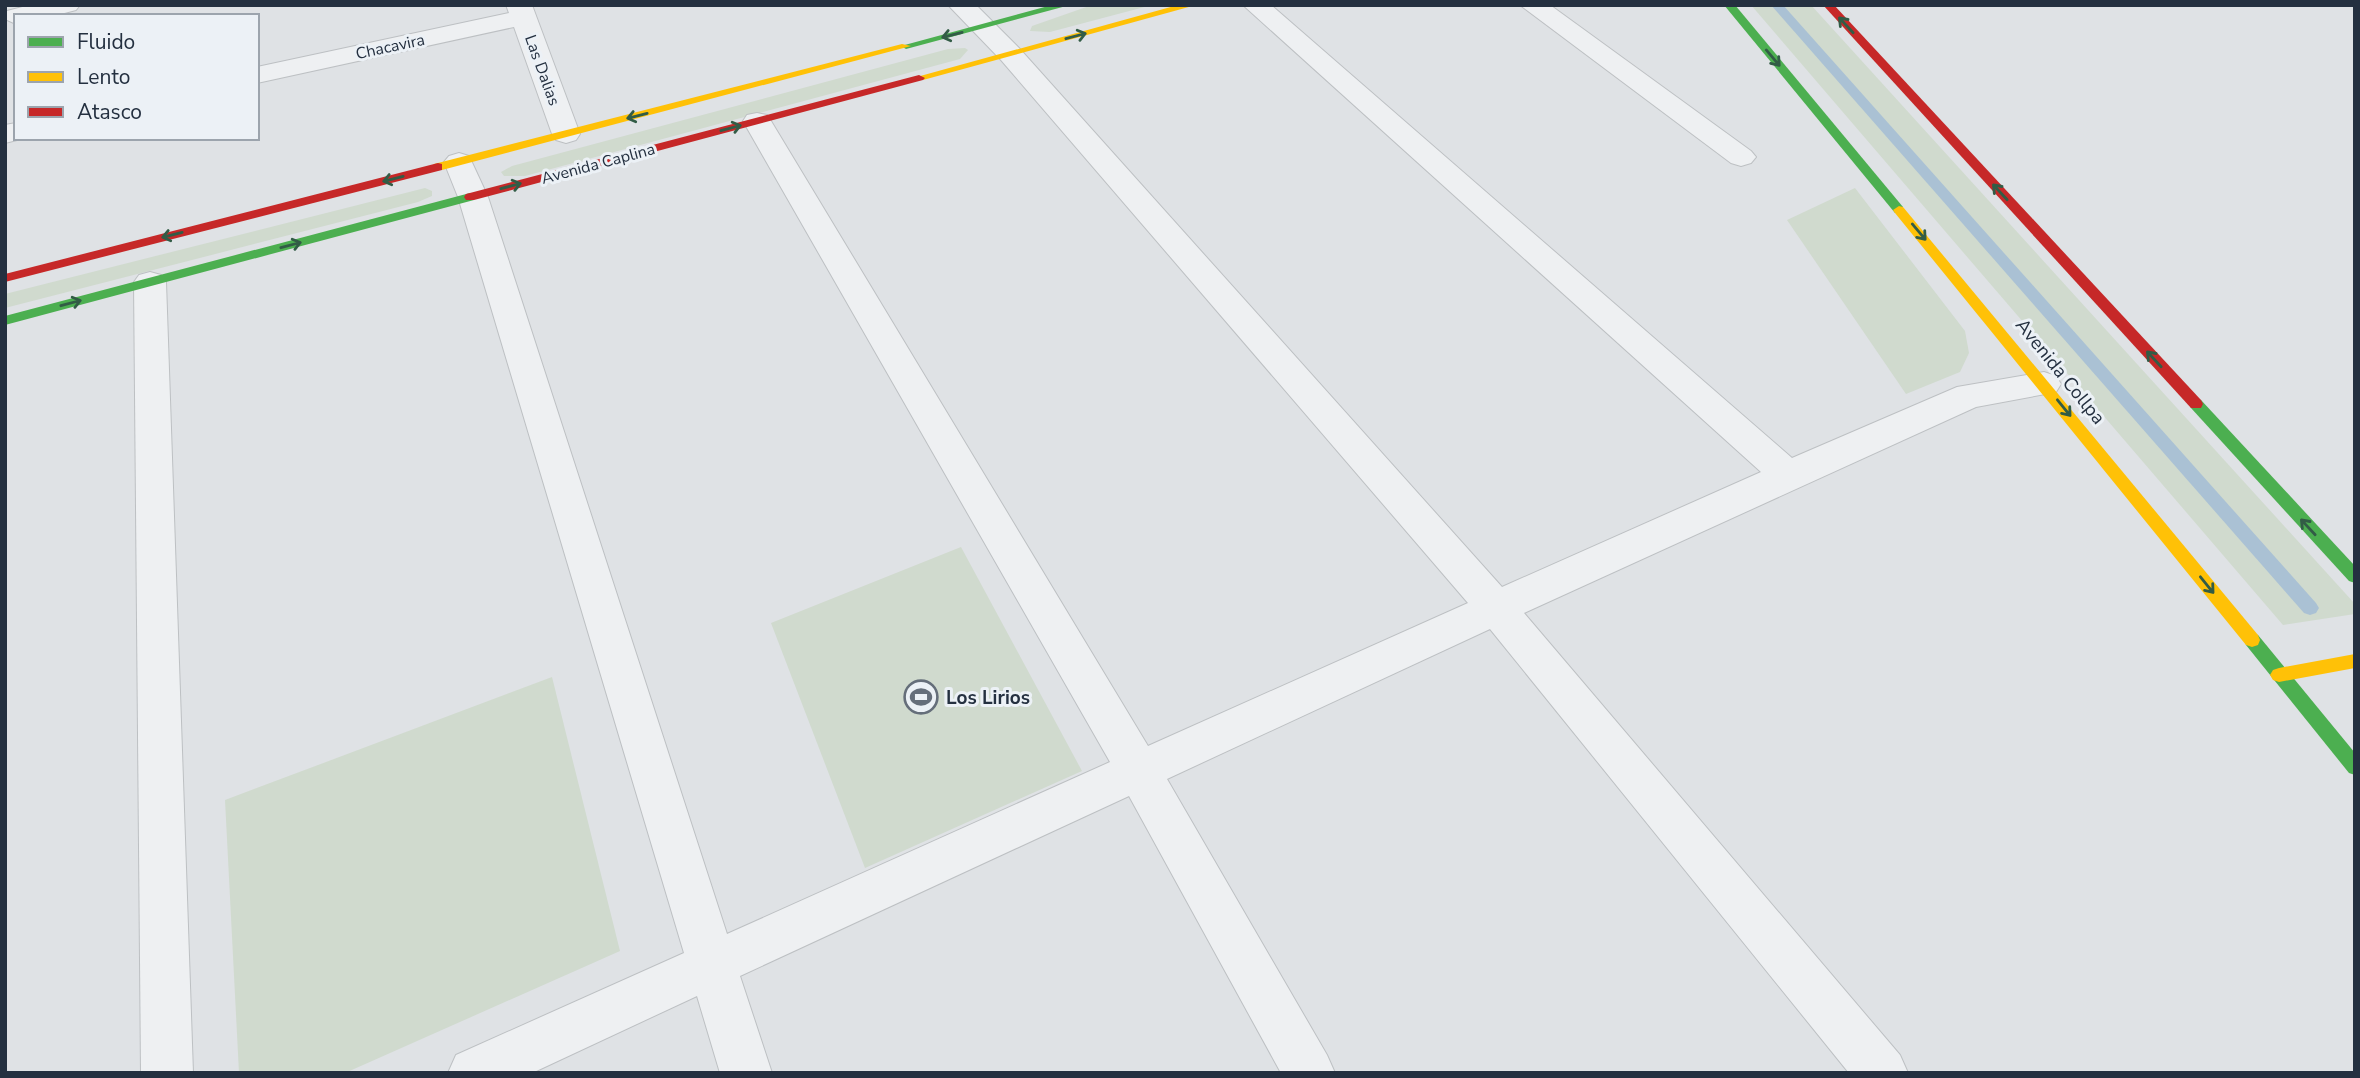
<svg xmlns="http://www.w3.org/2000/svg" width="2360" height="1078" viewBox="0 0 2360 1078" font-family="'Nunito Sans',sans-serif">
<rect width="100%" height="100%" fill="#dfe2e5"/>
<g fill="#d0dace">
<polygon points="1092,5 1152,5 1050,32 1030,31 1032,26"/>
<polygon points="1751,5 1811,5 2355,604 2355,614 2283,625"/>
<polygon points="965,48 968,50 960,59 525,176 504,176 501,172 512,166 948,49"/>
<polygon points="425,188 432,191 432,196 418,202 5,308 5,294"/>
<polygon points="1855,188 1965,331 1969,353 1960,372 1906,394 1787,220"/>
<polygon points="961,547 1082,771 865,868 771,623"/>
<polygon points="552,677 620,951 345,1073 239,1073 225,800"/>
</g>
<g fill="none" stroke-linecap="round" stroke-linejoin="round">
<polygon fill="#aac1d4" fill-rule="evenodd" points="1771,5 1783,5 2316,603 2319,608 2316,613 2310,615 2304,613"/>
<defs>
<g id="street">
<polygon points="30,5 80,5 76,10 53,16 16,16 16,24 5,19 7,11"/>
<polygon points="506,5 532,5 580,134 576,140 566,143 556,140 552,134 514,27 257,83 257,67 509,13"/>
<polygon points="948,5 976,5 1019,48 1502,587 1761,472 1243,5 1271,5 1792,458 1957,387 2044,372 2056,376 2061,384 2056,392 1976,407 1524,613 1900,1055 1908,1073 1849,1073 1490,629 1167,779 1327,1055 1335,1073 1281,1073 1129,796 740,976 772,1073 720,1073 697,996 532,1073 448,1073 456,1055 684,953 458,197 444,162 449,156 459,153 469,156 488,197 727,934 1110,762 743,121 747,115 757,113 767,115 771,121 1148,746 1468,603 1001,60"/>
<polygon points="1520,5 1550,5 1751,151 1756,157 1751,163 1741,166 1731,163"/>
<polygon points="16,123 16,138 25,138 5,143 5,125"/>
<polygon points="150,272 161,275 166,282 193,1073 141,1073 134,282 139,275"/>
</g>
</defs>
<use href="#street" stroke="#bdc0c3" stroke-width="2"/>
<use href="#street" fill="#eef0f2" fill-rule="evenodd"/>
<g fill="#4caf50" fill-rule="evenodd">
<polygon points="1052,5 1070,5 906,49 901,46"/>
<polygon points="1724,5 1735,5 1903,207 1903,213 1895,213"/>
<polygon points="470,193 474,194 474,200 5,325 5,316"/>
<polygon points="2196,399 2201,400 2355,566 2355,583 2349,581 2191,408 2189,404"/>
<polygon points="2252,633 2258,635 2355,753 2355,775 2349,773 2246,645 2244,640 2246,635"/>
</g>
<g fill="#ffc107" fill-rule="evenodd">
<polygon points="1178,5 1196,5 923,80 913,78"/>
<polygon points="902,44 911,46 442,170 434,170 432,167 434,164"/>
<polygon points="1899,206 1903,207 2258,635 2260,640 2258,645 2252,647 2246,645 1895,213 1893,210"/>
<polygon points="2355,654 2355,668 2279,682 2273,680 2270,675 2273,670 2279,668"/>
</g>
<g fill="#c62828" fill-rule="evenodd">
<polygon points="1823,5 1834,5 2201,400 2203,404 2201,408 2191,408"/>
<polygon points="919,75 925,78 923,80 474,200 466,200 464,197 466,194"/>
<polygon points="438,163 442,164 442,170 5,282 5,274"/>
</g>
</g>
<defs><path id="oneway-shaft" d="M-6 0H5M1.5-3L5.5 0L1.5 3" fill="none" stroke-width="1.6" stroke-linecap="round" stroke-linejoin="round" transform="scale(1.75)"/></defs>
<g stroke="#325c46">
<use href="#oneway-shaft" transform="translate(1846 25) rotate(-133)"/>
<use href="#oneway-shaft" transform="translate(952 35) rotate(166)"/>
<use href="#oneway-shaft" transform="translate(1076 36) rotate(-15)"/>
<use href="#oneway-shaft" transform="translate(1773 58) rotate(50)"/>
<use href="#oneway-shaft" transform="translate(637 116) rotate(166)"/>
<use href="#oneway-shaft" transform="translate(731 128) rotate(-15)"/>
<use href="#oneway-shaft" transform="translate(393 179) rotate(166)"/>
<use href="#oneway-shaft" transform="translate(511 186) rotate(-15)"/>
<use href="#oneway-shaft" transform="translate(2000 192) rotate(-133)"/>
<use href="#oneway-shaft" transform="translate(1919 232) rotate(50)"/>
<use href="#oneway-shaft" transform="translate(172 235) rotate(166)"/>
<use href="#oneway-shaft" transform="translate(291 245) rotate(-15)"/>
<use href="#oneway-shaft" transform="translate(71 303) rotate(-15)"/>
<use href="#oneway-shaft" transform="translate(2154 359) rotate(-133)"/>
<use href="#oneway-shaft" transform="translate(2064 408) rotate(51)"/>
<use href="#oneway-shaft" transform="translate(2308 527) rotate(-133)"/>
<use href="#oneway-shaft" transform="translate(2207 585) rotate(51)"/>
</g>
<defs>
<symbol id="stadium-ring" viewBox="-11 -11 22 22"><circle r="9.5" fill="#ecf1f6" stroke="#656e7a" stroke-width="1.5"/><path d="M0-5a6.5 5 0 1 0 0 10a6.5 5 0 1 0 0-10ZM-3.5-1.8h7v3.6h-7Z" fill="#656e7a"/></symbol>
</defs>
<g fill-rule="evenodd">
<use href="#stadium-ring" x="902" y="678" width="38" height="38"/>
</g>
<g text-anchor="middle" stroke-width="6" stroke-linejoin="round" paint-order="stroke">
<g font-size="16" fill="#243040" stroke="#ecf1f6">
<text transform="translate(390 46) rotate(-12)" y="6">Chacavira</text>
<text transform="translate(543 70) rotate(70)" y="6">Las Dalias</text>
<text transform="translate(598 163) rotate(-15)" y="6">Avenida Caplina</text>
</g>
<g font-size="19" fill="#243040" stroke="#ecf1f6">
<text transform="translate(2061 371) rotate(51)" y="7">Avenida Collpa</text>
</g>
<g font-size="19" font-weight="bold" fill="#243040" stroke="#ecf1f6" text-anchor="start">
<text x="946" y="704">Los Lirios</text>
</g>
</g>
<rect width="2360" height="1078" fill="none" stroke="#243040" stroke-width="14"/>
<rect x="14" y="14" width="245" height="126" fill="#ecf1f6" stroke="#9ca4ad" stroke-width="2"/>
<rect x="28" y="37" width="35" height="10" fill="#4caf50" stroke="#9ca4ad" stroke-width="2"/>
<text x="77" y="49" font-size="21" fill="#243040">Fluido</text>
<rect x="28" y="72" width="35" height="10" fill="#ffc107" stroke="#9ca4ad" stroke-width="2"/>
<text x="77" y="84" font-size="21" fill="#243040">Lento</text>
<rect x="28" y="107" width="35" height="10" fill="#c62828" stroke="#9ca4ad" stroke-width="2"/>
<text x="77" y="119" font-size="21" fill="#243040">Atasco</text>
</svg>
